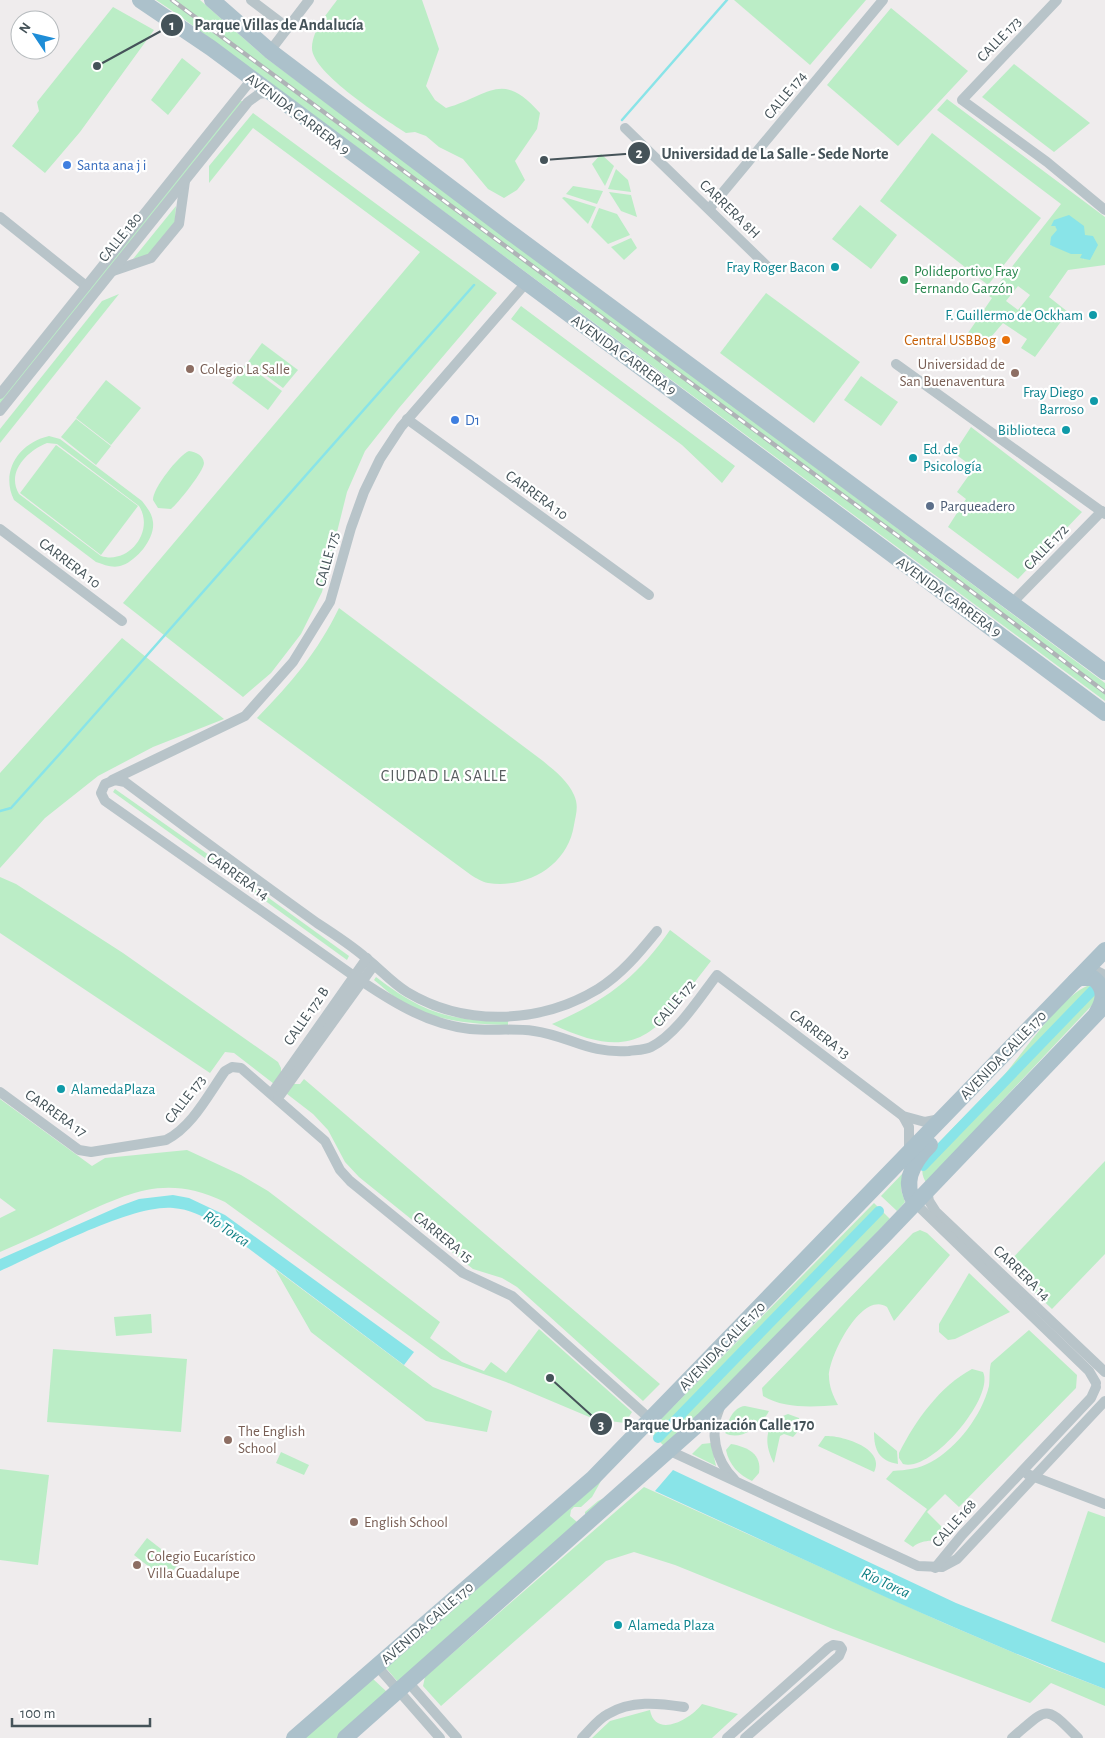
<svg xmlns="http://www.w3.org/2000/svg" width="1105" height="1738" viewBox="0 0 1105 1738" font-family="'Alegreya Sans',sans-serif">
<rect width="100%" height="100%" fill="#efeced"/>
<g fill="#bbedc6" fill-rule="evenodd">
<polygon points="156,0 200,0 266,58 1105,683 1105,701 177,14"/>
<path d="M337 0H422L439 49 426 86 435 100 446 108C489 96 502 69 540 113L537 129 515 161 525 180 517 190 504 198 488 189 463 159 439 147 426 136 415 132 406 133C385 119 310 72 312 47 313 29 327 14 337 0Z"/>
<polygon points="734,0 866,0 810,65"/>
<polygon points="113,7 154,30 80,132 45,173 12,146 39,111 37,102"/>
<polygon points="891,8 968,71 898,146 827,85"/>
<polygon points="182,58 201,73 168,115 151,100"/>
<polygon points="1014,64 1090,123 1054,152 982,97"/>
<path d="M947 99 1105 217V265L1068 270 1049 297 1068 312 1035 357 1021 348 1027 339 1003 323 985 344 968 333 992 298 989 296 1061 204 937 110ZM1055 226 1085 235 1084 260 1083 254 1050 245 1058 230ZM1018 286 1030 295 1018 310 1006 301Z"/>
<polygon points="240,100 243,102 0,405 0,399"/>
<polygon points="253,113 497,293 399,408 365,451 347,492 322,592 301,634 271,673 243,697 123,603 420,252 253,128 209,183 209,166"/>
<polygon points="932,133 1041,218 988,285 880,201"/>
<polygon points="601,154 614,166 605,186 592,164"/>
<polygon points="616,169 628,180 631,192 608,189"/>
<polygon points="573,186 603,191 597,204 566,194"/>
<polygon points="609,192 631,195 637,217 621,211"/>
<polygon points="564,197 596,207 588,224 562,198"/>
<polygon points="860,205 897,235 871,269 832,239"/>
<polygon points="176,206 175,222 148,255 133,259"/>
<polygon points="599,208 617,214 630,235 608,244 591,227"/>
<polygon points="631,238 637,248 624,260 611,247"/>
<polygon points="766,293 860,362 814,423 720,353"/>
<polygon points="119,294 0,443 0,429 102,301"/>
<polygon points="521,306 735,466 722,483 682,445 511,319"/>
<polygon points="262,343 298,370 283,388 248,362"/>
<polygon points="246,364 282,391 268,410 232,383"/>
<polygon points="861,376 898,402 881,426 844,400"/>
<polygon points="106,380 141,408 111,445 76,418"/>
<polygon points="76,419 111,446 96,465 61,437"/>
<polygon points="971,427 1082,512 1018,579 948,527 966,499 957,492 974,468 954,453"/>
<path d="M49 436 60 439 142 501C147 508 152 513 153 522 155 538 138 559 123 565 114 569 105 565 96 562L14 500C0 471 19 443 49 436ZM47 443 57 444 139 506C155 531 129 565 101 556L19 494C6 472 27 451 47 443Z"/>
<polygon points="56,445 138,506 101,555 20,493"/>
<path d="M189 451C196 452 203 455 204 463 204 471 178 503 171 509L158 508 153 500C152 489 179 455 189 451Z"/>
<path d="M339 608 543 761C555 771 568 781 574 795 579 806 576 814 574 825 568 865 528 889 488 883 482 882 476 878 471 875L257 718C292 682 317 653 339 608Z"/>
<polygon points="122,638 224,719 153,747 98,776 45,818 0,868 0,773"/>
<polygon points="115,789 226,867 223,871 113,792"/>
<polygon points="233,872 349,956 347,960 231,876"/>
<polygon points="0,877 16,884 123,953 278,1062 281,1068 281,1077 294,1084 300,1084 304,1079 660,1384 643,1401 517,1287 502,1278 473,1269 359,1177 345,1162 328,1130 313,1114 234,1053 225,1052 210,1073 0,933"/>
<path d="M670 930 711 961C659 1027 643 1068 552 1024 605 1001 637 978 670 930Z"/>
<path d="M376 977C423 1013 449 1021 508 1021V1025C471 1024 434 1021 402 1002 392 996 383 987 374 980Z"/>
<path d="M1094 984 1096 1001 998 1105 928 1185C919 1174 922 1165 928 1154 953 1127 980 1101 1005 1074 1023 1053 1067 987 1094 984Z"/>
<path d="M0 1099 92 1166 105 1158 187 1150 241 1175 268 1191 440 1322 430 1338 462 1362 484 1371 491 1362 506 1373 539 1329 632 1412 625 1423 594 1419 506 1382 441 1359 225 1202C166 1174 131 1192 76 1217 51 1229 26 1241 0 1252V1218L16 1210 0 1198Z"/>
<polygon points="1105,1161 1105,1254 1052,1309 1006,1265"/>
<polygon points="904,1172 901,1190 905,1202 897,1211 881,1196"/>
<polygon points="874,1203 890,1219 666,1448 649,1431"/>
<path d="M920 1230 927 1233 950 1255 894 1321 887 1307C862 1290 829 1356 829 1376 829 1386 833 1396 838 1405 814 1407 784 1409 763 1396L762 1388 913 1233Z"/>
<polygon points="275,1269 433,1387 492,1411 487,1432 426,1421 311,1332"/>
<polygon points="969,1273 1010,1312 955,1339 948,1340 939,1332 939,1324"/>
<polygon points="151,1314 152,1333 116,1336 114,1317"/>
<path d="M1029 1330 1077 1375 1076 1388 959 1507 945 1494 927 1512 950 1535C938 1544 924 1537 913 1547L904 1541 927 1509 886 1479 893 1471C906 1470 919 1469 931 1462 957 1448 982 1415 989 1386 990 1378 989 1370 991 1363Z"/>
<polygon points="53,1349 187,1359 181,1432 47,1422"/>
<path d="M972 1369 983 1372C995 1397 931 1473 903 1464L899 1458V1453C915 1421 940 1386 972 1369Z"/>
<path d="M745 1406 769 1411C762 1425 741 1442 725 1433 727 1422 733 1407 745 1406Z"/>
<path d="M788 1414 799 1418 802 1427 793 1437 784 1434 780 1436 774 1463C766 1448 764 1433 775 1419Z"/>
<path d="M874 1432 897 1451 898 1464C879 1461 874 1450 874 1432Z"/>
<path d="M825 1436C841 1435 886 1448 874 1472L818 1446Z"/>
<polygon points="711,1443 716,1466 692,1454 702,1444"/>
<path d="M731 1444C748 1447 762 1454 759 1473L752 1481C739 1475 729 1465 726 1450Z"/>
<polygon points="281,1452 309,1465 304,1475 276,1463"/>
<polygon points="0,1469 49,1475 38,1565 0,1560"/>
<polygon points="601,1481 592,1497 581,1507 574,1507 571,1510 570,1516 577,1522 585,1517 585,1512 598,1501 614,1493 398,1682 386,1668"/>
<polygon points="644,1487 944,1623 1045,1666 1105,1689 1105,1706 1051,1683 1030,1703 833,1629 675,1565 634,1552 606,1561 441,1706 423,1686 425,1677"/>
<polygon points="1088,1511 1105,1517 1105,1643 1051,1621"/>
<polygon points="147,1538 179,1563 166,1580 134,1555"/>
<polygon points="372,1678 387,1692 338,1738 304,1738"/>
<path d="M702 1704 738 1714 712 1738H592L610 1721 650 1710C655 1738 689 1721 702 1704Z"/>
</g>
<g fill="#89e4e8">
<polygon points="1069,215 1084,226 1085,235 1093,236 1098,245 1090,260 1080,258 1082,254 1071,254 1050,245 1051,237 1057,230 1055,226 1051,226 1054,220"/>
<path d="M173 1195 189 1198 225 1215 414 1352 404 1365 216 1224C203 1216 189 1209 173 1208 132 1204 41 1253 0 1271V1259L120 1206 139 1199Z"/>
<path d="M673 1470 956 1603 1105 1663V1689C952 1631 804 1559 655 1491Z"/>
</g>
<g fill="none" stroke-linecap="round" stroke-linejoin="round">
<g stroke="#89e4e8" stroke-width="2.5">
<polyline points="622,120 727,0"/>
<polyline points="0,811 11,808 65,748 474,285"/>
</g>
<g stroke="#89e4e8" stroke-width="10">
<polyline points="923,1166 1095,988"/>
<polyline points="658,1438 879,1211"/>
</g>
<g stroke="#b8c4c9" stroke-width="10">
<polyline points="251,0 288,28"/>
<polyline points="1057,0 962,100 1047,162 1105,210"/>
<polyline points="270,51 309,0"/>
<polyline points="625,128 771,270"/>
<polyline points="709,209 883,0"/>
<polyline points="0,217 86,286"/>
<polyline points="113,271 151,258 179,224 185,181"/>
<polyline points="896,364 1105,514"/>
<polyline points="0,394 252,79"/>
<polyline points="0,411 248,102 259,94 270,92"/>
<polyline points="407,419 649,595"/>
<polyline points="0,529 122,621"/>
<polyline points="1012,603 1102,511"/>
<polyline points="112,780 245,716 293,662 330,602 351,528 364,492 380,459 401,427 526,283"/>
<path d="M657 931C639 953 622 974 598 989 540 1024 465 1027 407 992 392 983 380 969 366 958 351 945 334 934 317 923 253 877 189 830 125 782L115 780 105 784 101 793 105 801 354 976C389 1000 426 1024 470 1029 491 1031 513 1028 534 1031 570 1036 588 1054 629 1051 636 1050 645 1050 651 1047 676 1035 700 997 717 975L903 1116 925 1122 940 1119"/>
<polyline points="1089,967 1105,975"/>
<path d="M0 1092 79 1150 91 1152 166 1140C192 1127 208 1095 225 1071L232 1067 241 1068 325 1141 340 1170 350 1181 463 1273 512 1296 650 1419"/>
<polyline points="272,1093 367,958"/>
<polyline points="278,1098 374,965"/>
<polyline points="903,1116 909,1127 909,1151"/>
<polyline points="927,1191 929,1201 936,1212 1105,1372"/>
<polyline points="915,1203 1089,1371 1096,1383"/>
<path d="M720 1407C709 1432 715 1460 734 1479"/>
<polyline points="670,1451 918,1566 942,1567 957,1559 1105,1401"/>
<polyline points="1027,1474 1105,1504"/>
<polyline points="935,1568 962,1535 1091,1398 1096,1387"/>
<polyline points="377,1666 440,1738"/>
<polyline points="408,1682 457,1738"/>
<path d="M582 1738C590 1730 598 1719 608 1714 631 1700 658 1703 684 1707"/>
<polyline points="727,1738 828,1648 833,1645 840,1646 842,1649 839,1656 745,1738"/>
<path d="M1012 1738C1048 1708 1044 1703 1078 1738"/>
</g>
<g stroke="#acc1cb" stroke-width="16">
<polyline points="140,0 211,48 1105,713"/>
<polyline points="212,0 270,51 511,233 1105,672"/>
<path d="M1075 981 1080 978H1093C1105 987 1105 999 1097 1012"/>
<path d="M915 1203C901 1182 914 1161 930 1145"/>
<polyline points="294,1738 593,1478 1105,950"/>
<polyline points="345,1738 703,1420 884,1236 1105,1005"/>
</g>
<defs>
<polyline id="rail" points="172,0 898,536 1105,692"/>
</defs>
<use href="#rail" stroke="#afb3b7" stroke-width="4.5"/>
<use href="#rail" stroke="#fff" stroke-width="2.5" stroke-dasharray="8" stroke-linecap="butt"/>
</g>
<g fill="#3f7fe0" stroke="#fff" stroke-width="2">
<circle cx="67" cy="165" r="5"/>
<circle cx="455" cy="420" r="5"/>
</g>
<g fill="#0f9aa8" stroke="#fff" stroke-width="2">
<circle cx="835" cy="267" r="5"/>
<circle cx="1093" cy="315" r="5"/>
<circle cx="1094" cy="401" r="5"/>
<circle cx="1066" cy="430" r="5"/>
<circle cx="913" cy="458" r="5"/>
<circle cx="61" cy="1089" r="5"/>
<circle cx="618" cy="1625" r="5"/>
</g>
<circle fill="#2e9e5b" stroke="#fff" stroke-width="2" cx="904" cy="280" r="5"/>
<circle fill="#e8710a" stroke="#fff" stroke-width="2" cx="1006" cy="340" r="5"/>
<g fill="#8d6e63" stroke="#fff" stroke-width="2">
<circle cx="190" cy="369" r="5"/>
<circle cx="1015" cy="373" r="5"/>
<circle cx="228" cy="1440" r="5"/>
<circle cx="354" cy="1522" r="5"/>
<circle cx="137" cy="1565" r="5"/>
</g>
<circle fill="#5c6f8a" stroke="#fff" stroke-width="2" cx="930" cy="506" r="5"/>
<g text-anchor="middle" stroke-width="4.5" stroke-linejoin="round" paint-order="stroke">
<g font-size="15" fill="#455359" stroke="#fff">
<text transform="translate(999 39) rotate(-46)" y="5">CALLE 173</text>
<text transform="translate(785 95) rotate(-50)" y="5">CALLE 174</text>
<text transform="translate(298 114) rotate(37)" y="5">AVENIDA CARRERA 9</text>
<text transform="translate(730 209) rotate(44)" y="5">CARRERA 8H</text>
<text transform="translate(120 237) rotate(-51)" y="5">CALLE 180</text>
<text transform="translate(624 355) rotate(36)" y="5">AVENIDA CARRERA 9</text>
<text transform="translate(537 495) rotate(36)" y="5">CARRERA 10</text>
<text transform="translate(1046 547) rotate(-46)" y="5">CALLE 172</text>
<text transform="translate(327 559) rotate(-75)" y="5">CALLE 175</text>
<text transform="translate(70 563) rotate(37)" y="5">CARRERA 10</text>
<text transform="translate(949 597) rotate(36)" y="5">AVENIDA CARRERA 9</text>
<text transform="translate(238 876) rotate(35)" y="5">CARRERA 14</text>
<text transform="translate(674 1003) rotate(-50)" y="5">CALLE 172</text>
<text transform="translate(306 1016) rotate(-55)" y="5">CALLE 172 B</text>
<text transform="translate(820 1034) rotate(37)" y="5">CARRERA 13</text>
<text transform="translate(1003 1055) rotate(-46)" y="5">AVENIDA CALLE 170</text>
<text transform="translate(185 1099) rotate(-52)" y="5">CALLE 173</text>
<text transform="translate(56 1113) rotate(35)" y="5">CARRERA 17</text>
<text transform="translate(443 1237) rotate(39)" y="5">CARRERA 15</text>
<text transform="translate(1022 1273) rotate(44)" y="5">CARRERA 14</text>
<text transform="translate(722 1346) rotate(-46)" y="5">AVENIDA CALLE 170</text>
<text transform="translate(954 1523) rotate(-48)" y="5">CALLE 168</text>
<text transform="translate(427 1623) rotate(-41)" y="5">AVENIDA CALLE 170</text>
</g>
<g font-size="15" fill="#366cbe" stroke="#fff" text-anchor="start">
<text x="77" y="170">Santa ana j i</text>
<text x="465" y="425">D1</text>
</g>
<g font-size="15" fill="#0d838f" stroke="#fff" text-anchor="end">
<text x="825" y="272">Fray Roger Bacon</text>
<text x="1083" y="320">F. Guillermo de Ockham</text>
<text x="1084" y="397">Fray Diego<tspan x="1084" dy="17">Barroso</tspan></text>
<text x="1056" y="435">Biblioteca</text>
<text x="923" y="454" text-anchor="start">Ed. de<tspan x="923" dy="17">Psicología</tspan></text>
<text x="71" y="1094" text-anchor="start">AlamedaPlaza</text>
<text x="628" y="1630" text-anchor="start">Alameda Plaza</text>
</g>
<g font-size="15" fill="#27864d" stroke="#fff" text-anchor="start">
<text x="914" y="276">Polideportivo Fray<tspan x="914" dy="17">Fernando Garzón</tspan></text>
</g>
<g font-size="15" fill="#c56008" stroke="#fff" text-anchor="end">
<text x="996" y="345">Central USBBog</text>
</g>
<g font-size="15" fill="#785e54" stroke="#fff" text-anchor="start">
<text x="1005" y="369" text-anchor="end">Universidad de<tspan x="1005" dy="17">San Buenaventura</tspan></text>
<text x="200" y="374">Colegio La Salle</text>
<text x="238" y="1436">The English<tspan x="238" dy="17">School</tspan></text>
<text x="364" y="1527">English School</text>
<text x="147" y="1561">Colegio Eucarístico<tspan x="147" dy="17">Villa Guadalupe</tspan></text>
</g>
<g font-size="15" fill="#4e5e75" stroke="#fff" text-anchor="start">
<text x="940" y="511">Parqueadero</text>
</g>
<g font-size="16" letter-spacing="1" fill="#595e61" stroke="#fff">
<text x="444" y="781">CIUDAD LA SALLE</text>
</g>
<g font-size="16" font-style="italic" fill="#107f84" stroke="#fff">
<text transform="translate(227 1228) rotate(34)" y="6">Río Torca</text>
<text transform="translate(886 1582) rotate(25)" y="6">Río Torca</text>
</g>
</g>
<path fill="none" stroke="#455359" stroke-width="2" d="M97 66L172 25M544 160L639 153M550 1378L601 1424"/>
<g fill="#455359" stroke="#fff" stroke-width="2">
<circle cx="97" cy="66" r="5"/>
<circle cx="544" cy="160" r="5"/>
<circle cx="550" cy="1378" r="5"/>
<circle cx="172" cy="25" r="12"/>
<circle cx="639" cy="153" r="12"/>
<circle cx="601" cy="1424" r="12"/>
</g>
<g font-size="15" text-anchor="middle" font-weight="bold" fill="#fff">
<text x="172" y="30">1</text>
<text x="639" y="158">2</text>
<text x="601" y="1430">3</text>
</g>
<g font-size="16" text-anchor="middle" font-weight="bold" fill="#455359" stroke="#fff" stroke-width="4.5" stroke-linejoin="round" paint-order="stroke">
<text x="279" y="30">Parque Villas de Andalucía</text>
<text x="775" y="159">Universidad de La Salle - Sede Norte</text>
<text x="719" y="1430">Parque Urbanización Calle 170</text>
</g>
<g transform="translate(35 35) rotate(305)"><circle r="24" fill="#ffffff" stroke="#b5babd"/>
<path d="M0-4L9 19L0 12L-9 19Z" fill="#1e8dd7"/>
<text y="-8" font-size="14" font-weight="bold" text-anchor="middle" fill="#455359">N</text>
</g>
<path d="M12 1718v8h138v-8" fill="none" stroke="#455359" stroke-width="2.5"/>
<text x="20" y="1718" font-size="15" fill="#455359" stroke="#ffffff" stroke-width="4" paint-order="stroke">100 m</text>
</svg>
